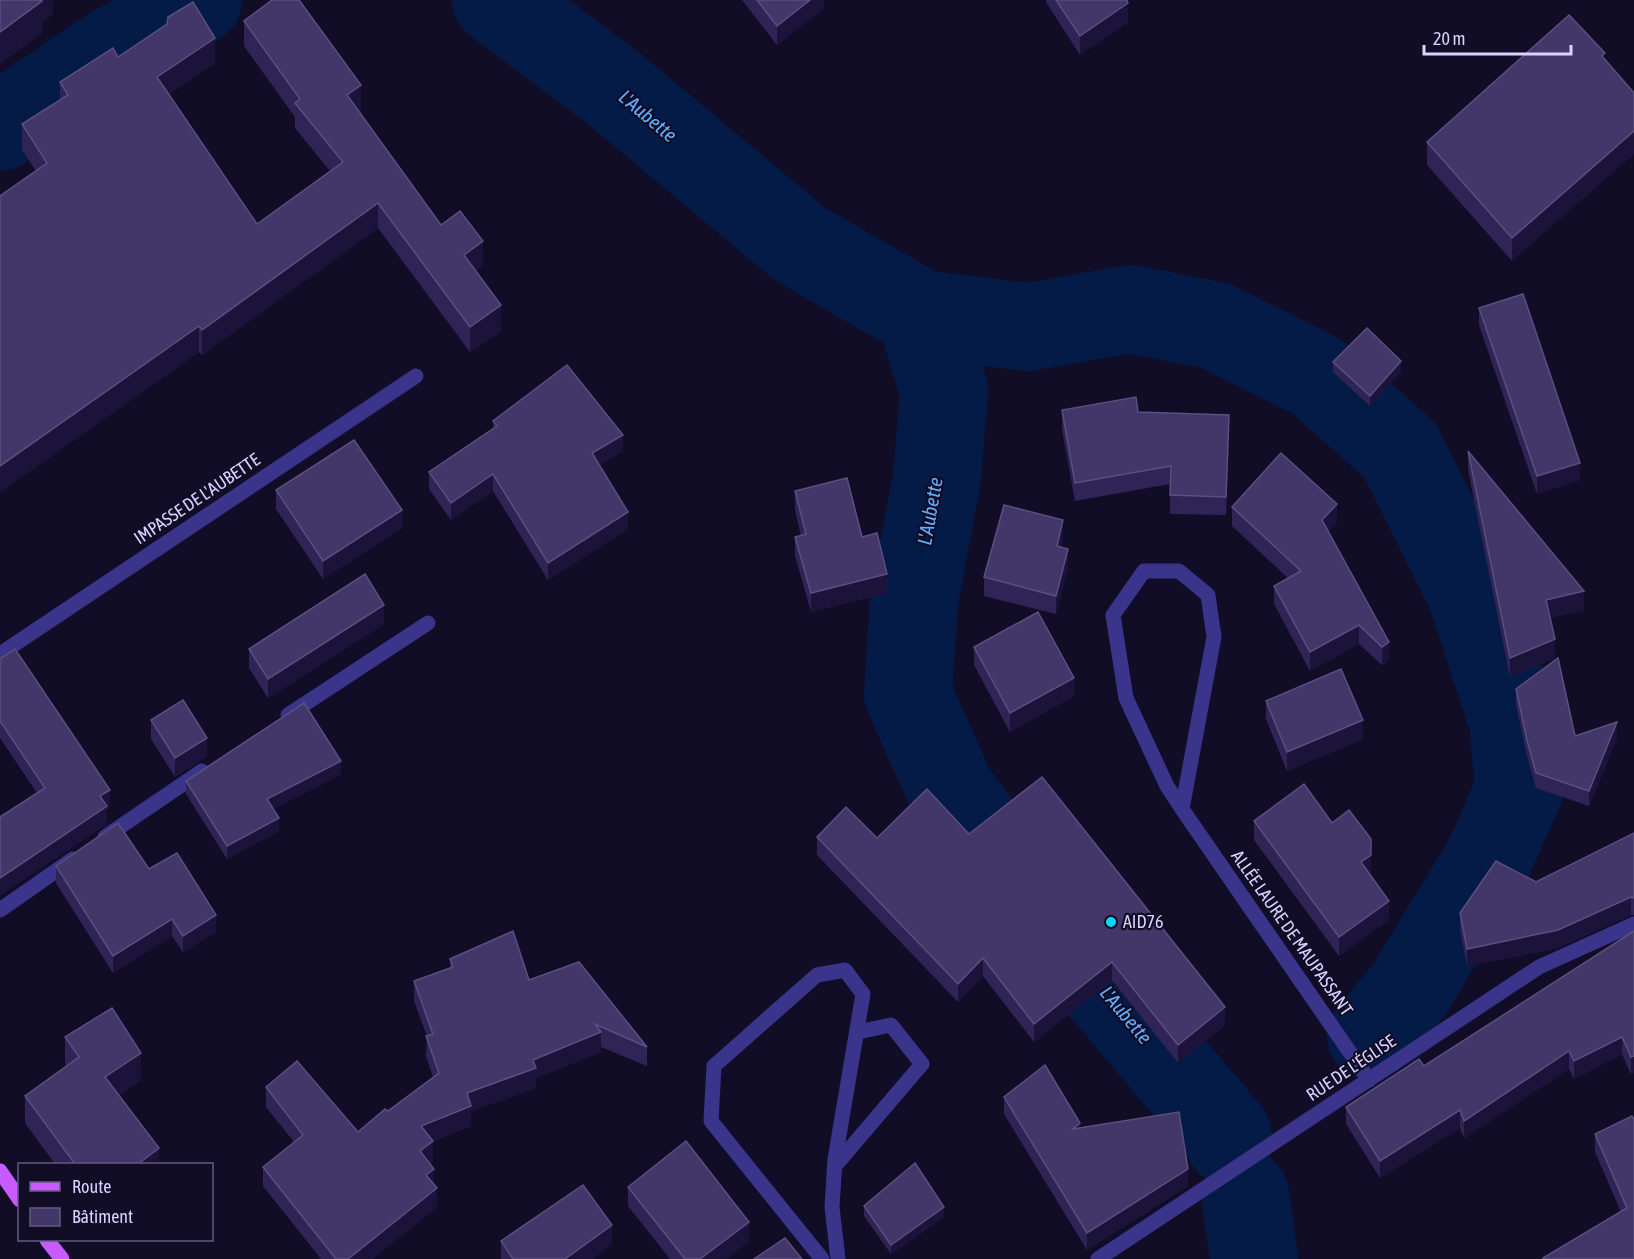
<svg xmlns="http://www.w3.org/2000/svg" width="1634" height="1259" viewBox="0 0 1634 1259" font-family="'Asap Condensed',sans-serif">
<rect width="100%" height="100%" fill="#120d27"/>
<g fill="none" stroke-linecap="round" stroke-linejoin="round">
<g stroke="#051b47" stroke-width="88">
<polyline points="496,0 613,88 800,244 921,314 944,391 937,478 914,600 908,694 951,791 1058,934 1227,1134 1229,1141"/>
<polyline points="0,127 103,57 198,0"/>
<polyline points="921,314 1028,327 1131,309 1216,326 1316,376 1400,450 1471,593 1513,721 1519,790 1487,862 1409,990 1371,1036"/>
<polyline points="1245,1194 1254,1259"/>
</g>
<g stroke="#3a348a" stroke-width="15">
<polyline points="0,654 416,376"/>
<polyline points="288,715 428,623"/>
<polyline points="1182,809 1214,637 1208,595 1179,571 1144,571 1113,615 1126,698 1167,786 1182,809 1369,1080"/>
<polyline points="105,837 202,771"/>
<polyline points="0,910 73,859"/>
<polyline points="835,1166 922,1064 891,1025 858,1032"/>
<polyline points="822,1259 711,1121 714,1066 817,975 845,970 863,994 835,1159 832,1207 838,1259"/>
<polyline points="1098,1259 1539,967 1634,924"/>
</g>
<g stroke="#c85aff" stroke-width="15">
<polyline points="0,1171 20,1200"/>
<polyline points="47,1240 62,1259"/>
</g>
</g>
<g fill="#302456">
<polygon points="742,0 824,0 824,8 777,45"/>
<polygon points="1046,0 1127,0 1128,22 1080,55 1046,2"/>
<polygon points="1569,15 1512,261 1427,165 1427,142"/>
<polygon points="244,21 361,111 360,112 441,225 483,266 476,271 501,331 470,352 378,228 202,355 199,352 0,492 0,196 36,171 22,150 22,124 60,101 60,82 118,57 215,63 169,94 257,224 330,171 295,128 295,117 244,46"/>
<polygon points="1479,308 1580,480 1537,494 1479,325"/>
<polygon points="1333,362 1401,371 1370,406 1333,372"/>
<polygon points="1062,410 1138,412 1229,434 1226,515 1170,514 1170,484 1075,501 1062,429"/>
<polygon points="493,421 623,451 599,465 628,529 548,580 493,491 451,520 429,489 429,472 493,429"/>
<polygon points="1468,451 1584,610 1550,618 1555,658 1510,677 1468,470"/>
<polygon points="276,490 402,528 323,579 276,509"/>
<polygon points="795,491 862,537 887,593 811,612 795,556 795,537 801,536 795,510"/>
<polygon points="1232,507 1337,522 1328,532 1389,642 1389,661 1382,665 1359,644 1310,671 1274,604 1274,586 1288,578 1232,526"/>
<polygon points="1063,539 1061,547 1068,567 1056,614 984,596 984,577"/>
<polygon points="384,624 268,698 249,668 249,649"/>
<polygon points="974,647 1074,696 1010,732 974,665"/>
<polygon points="0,659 110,807 107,809 107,824 0,895 0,817 37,793 0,738"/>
<polygon points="1516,689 1575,736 1617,738 1589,806 1536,788 1527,756 1516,705"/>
<polygon points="1266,701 1363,739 1287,771 1266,719"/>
<polygon points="151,720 207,756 175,777 151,739"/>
<polygon points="341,774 273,809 279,831 227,859 186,794 186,781"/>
<polygon points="1254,821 1371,874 1370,874 1389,920 1339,956 1254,840"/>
<polygon points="1634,833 1634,915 1631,915 1558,948 1467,966 1460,930 1460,913 1536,882"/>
<polygon points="969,834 1225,1025 1178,1063 1112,980 1034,1042 983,976 958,1002 817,855 817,837 877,838"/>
<polygon points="56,866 149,869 216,932 183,952 172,936 113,973 56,883"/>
<polygon points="1634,931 1634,1073 1631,1074 1622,1054 1574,1079 1569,1069 1464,1138 1460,1128 1380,1178 1346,1124 1346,1107 1424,1066"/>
<polygon points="450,959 529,980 647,1047 647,1066 601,1047 601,1052 536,1078 536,1088 471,1111 471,1126 433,1141 433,1160 430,1163 434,1184 437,1207 372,1259 321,1259 263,1186 263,1167 294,1142 266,1107 266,1087 358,1132 433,1077 426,1056 427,1036 414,1001 414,981 450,968"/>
<polygon points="65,1037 141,1080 119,1095 159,1164 55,1164 25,1123 25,1096 66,1066 65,1064"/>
<polygon points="1004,1097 1080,1128 1188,1186 1087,1250 1004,1114"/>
<polygon points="1634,1120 1634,1259 1621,1212 1595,1152 1595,1134"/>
<polygon points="628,1187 749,1241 726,1259 670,1259 628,1206"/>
<polygon points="864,1206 944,1217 891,1254 864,1216"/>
<polygon points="501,1241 612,1244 592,1259 501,1259"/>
</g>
<g fill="#1c133b">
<polygon points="37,0 53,0 53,14 42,22 42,33 0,64 0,32"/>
<polygon points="810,0 824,0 824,8 777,45 777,26"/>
<polygon points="1128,3 1128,22 1080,55 1080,36"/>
<polygon points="215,38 215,63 157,102 157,77"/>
<polygon points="361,85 361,111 347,120 347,95"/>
<polygon points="1634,131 1634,154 1512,261 1512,238"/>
<polygon points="378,203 378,228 202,355 202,330"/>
<polygon points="483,241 483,266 464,281 464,255"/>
<polygon points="501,305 501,331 470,352 470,327"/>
<polygon points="199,326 199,352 0,492 0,466"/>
<polygon points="1401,361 1401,371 1370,406 1370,396"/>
<polygon points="1229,415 1229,434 1226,515 1226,497"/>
<polygon points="623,435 623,451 592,470 592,453"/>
<polygon points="1580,463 1580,480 1537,494 1537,476"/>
<polygon points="493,474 493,491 451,520 451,503"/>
<polygon points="1337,504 1337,522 1322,539 1322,520"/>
<polygon points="402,510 402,528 323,579 323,561"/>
<polygon points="628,512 628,529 548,580 548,563"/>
<polygon points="1063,520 1063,539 1057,565 1057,546"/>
<polygon points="1068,549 1068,567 1056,614 1056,596"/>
<polygon points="887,574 887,593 811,612 811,593"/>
<polygon points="1584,591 1584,610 1546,619 1546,600"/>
<polygon points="384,605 384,624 268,698 268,679"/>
<polygon points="1359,625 1359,644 1310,671 1310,652"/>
<polygon points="1555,639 1555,658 1510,677 1510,658"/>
<polygon points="1389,642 1389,661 1382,665 1382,647"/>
<polygon points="1074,678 1074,696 1010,732 1010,713"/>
<polygon points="1363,720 1363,739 1287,771 1287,752"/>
<polygon points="1617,722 1617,738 1589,806 1589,791"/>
<polygon points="207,738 207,756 175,777 175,758"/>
<polygon points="341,761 341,774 267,812 267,799"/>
<polygon points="110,790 110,807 107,809 107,824 0,895 0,878 100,796"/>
<polygon points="279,818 279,831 227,859 227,846"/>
<polygon points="1371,855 1371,874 1361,881 1361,862"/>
<polygon points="1631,897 1631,915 1558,948 1467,966 1467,949"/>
<polygon points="1389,901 1389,920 1339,956 1339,937"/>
<polygon points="216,915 216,932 183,952 183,936"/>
<polygon points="172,919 172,936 113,973 113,956"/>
<polygon points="983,958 983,976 958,1002 958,984"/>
<polygon points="1112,962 1112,980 1034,1042 1034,1024"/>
<polygon points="1225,1007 1225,1025 1178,1063 1178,1045"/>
<polygon points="601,1032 601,1052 536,1078 536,1088 471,1111 471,1126 421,1145 421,1126 467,1093 533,1060"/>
<polygon points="1622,1037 1622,1054 1574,1079 1574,1061"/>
<polygon points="1569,1051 1569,1069 1464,1138 1464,1121"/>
<polygon points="141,1053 141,1080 105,1104 105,1077"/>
<polygon points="1634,1056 1634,1073 1631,1074 1631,1057"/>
<polygon points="1460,1110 1460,1128 1380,1178 1380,1161"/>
<polygon points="1080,1123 1080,1140 1073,1129"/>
<polygon points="433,1141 433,1160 420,1171 420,1151"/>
<polygon points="159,1148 159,1164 138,1164"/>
<polygon points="434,1169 434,1188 426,1175"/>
<polygon points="1188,1169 1188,1186 1087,1250 1087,1233"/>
<polygon points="437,1188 437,1207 372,1259 348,1259"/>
<polygon points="944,1207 944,1217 891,1254 891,1245"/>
<polygon points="749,1222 749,1241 726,1259 700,1259"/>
<polygon points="612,1225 612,1244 592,1259 565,1259"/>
</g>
<g fill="#423768" stroke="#5a4f80" stroke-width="1.5">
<polygon points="0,0 42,0 42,1 0,32"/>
<polygon points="272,0 299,0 361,85 347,95 441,225 460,211 483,241 464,255 501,305 470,327 378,203 202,330 199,326 0,466 0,196 47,163 22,124 68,95 60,82 113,48 118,57 167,24 168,17 193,2 215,38 157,77 257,224 343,162 295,103 300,99 244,21"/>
<polygon points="757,0 810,0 777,26"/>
<polygon points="1056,0 1127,0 1128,3 1080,36"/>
<polygon points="1569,15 1605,53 1602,56 1634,93 1634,131 1512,238 1427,142"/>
<polygon points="1523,294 1580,463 1537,476 1479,308"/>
<polygon points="1367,328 1401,361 1370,396 1333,362"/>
<polygon points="567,365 623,435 592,453 628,512 548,563 493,474 451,503 429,472 497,426 493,421"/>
<polygon points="1136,397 1138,412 1229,415 1226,497 1170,495 1171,466 1075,483 1062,410"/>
<polygon points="354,440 402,510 323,561 276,490"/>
<polygon points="1468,451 1584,591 1546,600 1555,639 1510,658"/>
<polygon points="1281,453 1337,504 1322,520 1389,642 1382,647 1359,625 1310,652 1274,586 1301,571 1232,507"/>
<polygon points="847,478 862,537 877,533 887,574 811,593 795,537 806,534 795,491"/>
<polygon points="1004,505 1063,520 1057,546 1068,549 1056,596 984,577"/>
<polygon points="365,574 384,605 268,679 249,649"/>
<polygon points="1038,612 1074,678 1010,713 974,647"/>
<polygon points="15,649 110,790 100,796 107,806 0,878 0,817 45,788 0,721 0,659"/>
<polygon points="1558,658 1575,736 1617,722 1589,791 1536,773 1527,740 1516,689"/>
<polygon points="1341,669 1363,720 1287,752 1266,701"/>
<polygon points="183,700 207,738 175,758 151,720"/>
<polygon points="304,703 341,761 267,799 279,818 227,846 186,781"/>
<polygon points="1042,777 1225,1007 1178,1045 1112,962 1034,1024 983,958 958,984 817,837 846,807 877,838 927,789 969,834"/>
<polygon points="1304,784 1332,823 1349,810 1371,839 1371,855 1361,862 1389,901 1339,937 1254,821"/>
<polygon points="118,823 149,869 177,853 216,915 183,936 172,919 113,956 56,866"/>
<polygon points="1634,833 1634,898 1631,897 1558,930 1467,949 1460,913 1496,861 1536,882"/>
<polygon points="513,931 529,980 579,962 647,1047 595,1024 601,1032 533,1060 536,1068 467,1093 471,1106 421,1126 433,1141 420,1151 434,1169 426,1175 437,1188 348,1259 336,1259 263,1167 303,1135 266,1087 297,1061 358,1132 385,1109 388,1111 439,1073 426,1036 433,1034 414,981 453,967 450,959"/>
<polygon points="1634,931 1634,1056 1631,1057 1622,1037 1574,1061 1569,1051 1464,1121 1460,1110 1380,1161 1346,1107 1419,1059 1424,1066"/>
<polygon points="112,1008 141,1053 105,1077 159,1148 138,1164 75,1164 25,1096 79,1057 65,1037"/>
<polygon points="1045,1065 1080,1123 1073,1129 1179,1112 1188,1169 1087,1233 1004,1097"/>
<polygon points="1632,1116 1634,1120 1634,1259 1543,1259 1543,1258 1627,1208 1595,1134"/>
<polygon points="686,1141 749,1222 700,1259 685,1259 628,1187"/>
<polygon points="915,1163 944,1207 891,1245 864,1206"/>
<polygon points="583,1185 612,1225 565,1259 513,1259 501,1241"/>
<polygon points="785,1238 802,1259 754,1259"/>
</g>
<circle fill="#00dafe" stroke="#120d27" stroke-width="2" cx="1111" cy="922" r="6"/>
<g text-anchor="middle" stroke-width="4.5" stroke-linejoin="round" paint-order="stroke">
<g font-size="18" fill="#d9d3ff" stroke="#120d27">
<text transform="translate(197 499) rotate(-34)" y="6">IMPASSE DE L'AUBETTE</text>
<text transform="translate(1292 933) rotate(55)" y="6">ALLÉE LAURE DE MAUPASSANT</text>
<text transform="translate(1351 1068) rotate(-34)" y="6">RUE DE L'ÉGLISE</text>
</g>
<g font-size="18" fill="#d9d3ff" stroke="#120d27" text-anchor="start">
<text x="1123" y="928">AID76</text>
</g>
<g font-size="20" font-style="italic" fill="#61afff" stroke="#120d27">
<text transform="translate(648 116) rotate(40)" y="7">L'Aubette</text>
<text transform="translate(930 511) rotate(-80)" y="7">L'Aubette</text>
<text transform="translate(1126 1015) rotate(50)" y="7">L'Aubette</text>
</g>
</g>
<rect x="18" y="1163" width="195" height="78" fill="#120d27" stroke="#625c7d" stroke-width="1.5"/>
<rect x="30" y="1182" width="30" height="9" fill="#c85aff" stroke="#625c7d" stroke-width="1.5"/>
<text x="72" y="1193" font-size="18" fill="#d9d3ff">Route</text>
<rect x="30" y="1208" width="30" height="18" fill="#423768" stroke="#625c7d" stroke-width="1.5"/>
<text x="72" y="1223" font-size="18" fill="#d9d3ff">Bâtiment</text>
<path d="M1424 45v9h147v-9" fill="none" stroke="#d9d3ff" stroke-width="3"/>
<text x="1433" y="45" font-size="18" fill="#d9d3ff" stroke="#120d27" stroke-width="4.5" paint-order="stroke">20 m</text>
</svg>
